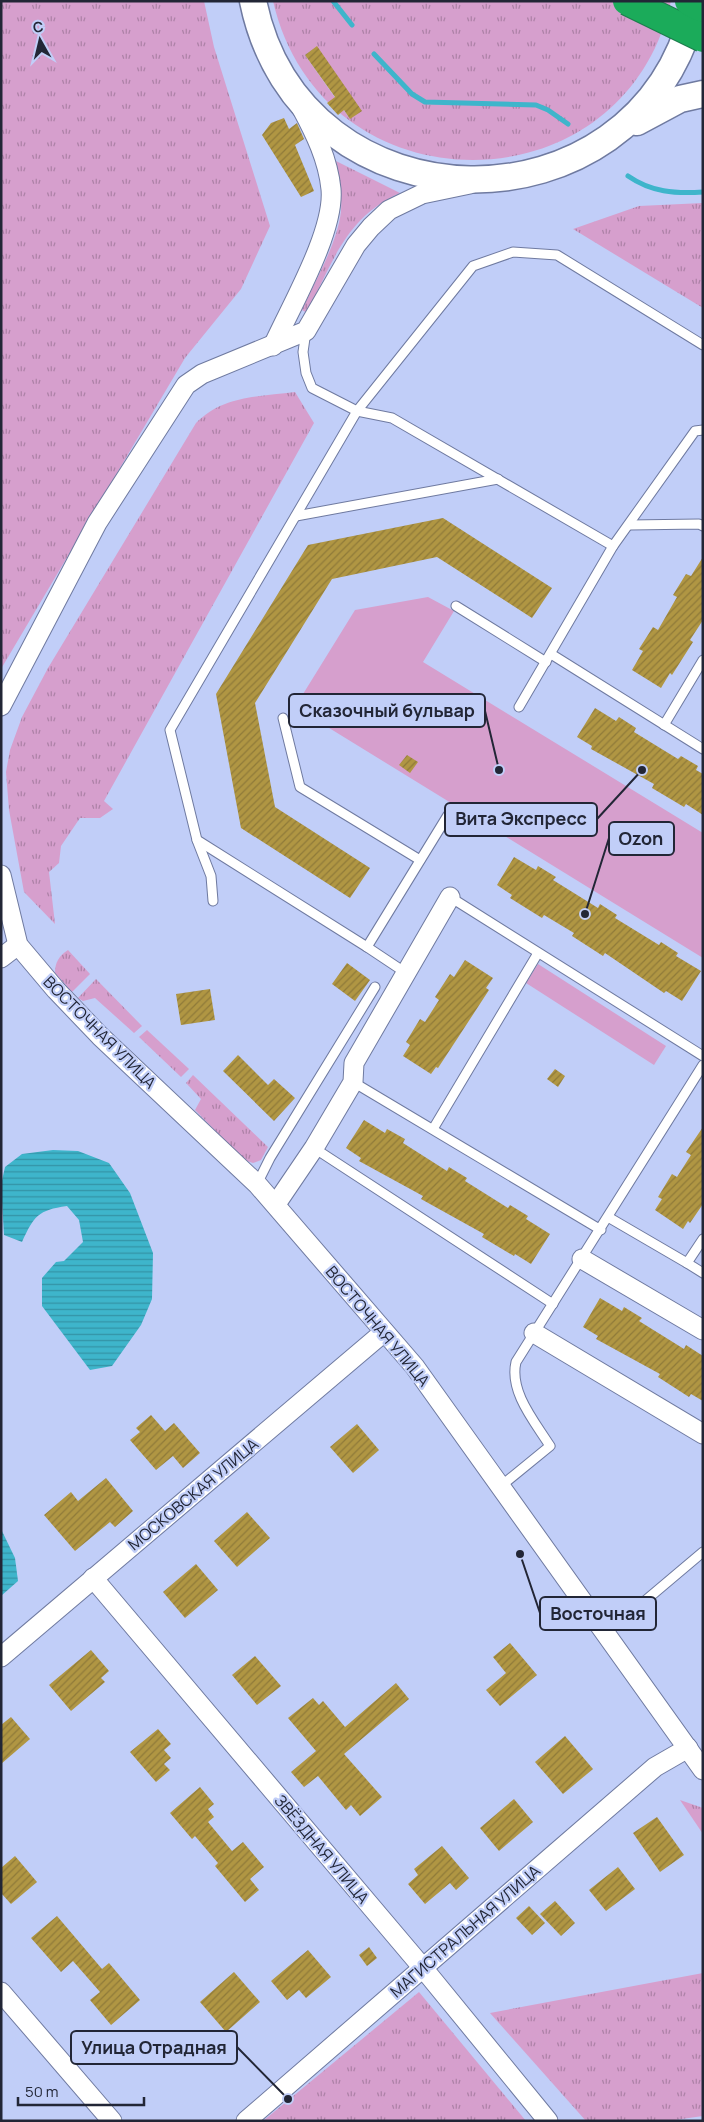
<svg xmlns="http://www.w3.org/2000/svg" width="704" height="2122" viewBox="0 0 704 2122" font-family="Manrope,sans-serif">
<defs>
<pattern id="grass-tufts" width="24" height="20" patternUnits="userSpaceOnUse" patternTransform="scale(1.25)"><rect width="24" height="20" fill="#d69fcd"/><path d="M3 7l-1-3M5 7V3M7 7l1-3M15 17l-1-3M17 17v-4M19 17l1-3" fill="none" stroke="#ad81a7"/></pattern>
<pattern id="water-rules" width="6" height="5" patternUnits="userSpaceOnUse" patternTransform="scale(1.25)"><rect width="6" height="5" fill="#3eb5cb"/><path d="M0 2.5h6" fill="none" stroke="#3493a6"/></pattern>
<pattern id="building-hatch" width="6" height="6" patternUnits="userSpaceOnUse" patternTransform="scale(1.25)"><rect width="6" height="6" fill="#b09643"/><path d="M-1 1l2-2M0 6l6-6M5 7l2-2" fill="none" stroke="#8f7a39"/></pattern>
</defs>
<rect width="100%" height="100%" fill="#c1cef8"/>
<g fill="url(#grass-tufts)" fill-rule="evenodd">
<polygon points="1,1 204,1 214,47 270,226 241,289 185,358 1,669"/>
<path d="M273 1H671C624 213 322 213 273 1ZM317 47 350 119 305 55Z"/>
<path d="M336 161 400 193C346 217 332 263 307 313L302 310C315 281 338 242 341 211 342 194 339 178 336 161Z"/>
<polygon points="703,203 703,308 573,229 639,206"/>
<path d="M295 392 314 423 104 801 113 809 100 818H80L61 846 59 863 49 872 55 924 24 892 9 810 6 772 10 750 22 717 48 668 196 423C224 395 258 397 295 392Z"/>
<path d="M68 950 90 974 72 992 55 973C55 962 59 956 68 950Z"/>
<polygon points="96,979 142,1026 134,1033 95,998 83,1001 78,998"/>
<polygon points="147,1030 189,1069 181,1077 139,1037"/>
<polygon points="193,1075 268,1147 261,1160 253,1163 244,1160 195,1110 201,1099 186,1083"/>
<polygon points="680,1800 703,1808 703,1834"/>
<polygon points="703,1973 703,2116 668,2121 586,2121 490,2013"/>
<polygon points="419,1992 526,2121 263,2121"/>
</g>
<g fill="#d69fcd">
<polygon points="428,597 454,611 423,662 703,833 703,958 295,707 355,610"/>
<polygon points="538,964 666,1046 654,1065 526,983"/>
</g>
<g fill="url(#water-rules)">
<path d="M53 1150 78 1151 109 1163 130 1193 153 1253 152 1299 141 1325 112 1366 90 1370 42 1306V1278L56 1262 64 1261 83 1242 79 1220 67 1206C38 1210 34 1216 22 1242L4 1235 1 1185 5 1167 22 1154Z"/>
<polygon points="1,1529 15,1558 18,1581 1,1596"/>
</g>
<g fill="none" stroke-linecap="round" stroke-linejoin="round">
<g stroke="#3eb5cb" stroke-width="5">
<polyline points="333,1 352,25"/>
<polyline points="374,54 412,94 425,102 536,105 548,110 568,124"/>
<path d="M628 176C651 192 675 194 703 192"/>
</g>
</g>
<g fill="url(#building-hatch)">
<polygon points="317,46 362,111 350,119 344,110 338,115 327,103 335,97 305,55"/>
<polygon points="284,118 289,129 297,123 304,139 295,145 314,191 301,197 262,135 271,123"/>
<polygon points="443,518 552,588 532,618 437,557 332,579 255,703 275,807 370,868 350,898 241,828 216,694 308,545"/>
<polygon points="703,557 703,620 690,640 693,642 672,675 670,673 661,688 632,670 643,651 639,649 653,627 658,630 677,597 673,595 686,574 691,576"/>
<polygon points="595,708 616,721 619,717 636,728 634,732 678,759 681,756 698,766 696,770 703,774 703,815 686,804 684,807 652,788 654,784 591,749 592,746 577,737"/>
<polygon points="407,755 418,762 410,773 399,765"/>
<polygon points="514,857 536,870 538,866 556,877 553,880 598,908 600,904 617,915 615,918 659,945 661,942 678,953 676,956 701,971 682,1001 666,991 664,993 605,953 603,956 572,936 574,933 544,915 542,918 510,898 512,895 497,885"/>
<polygon points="465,960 493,978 486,988 489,990 459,1036 438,1068 436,1067 431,1074 403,1056 410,1045 406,1042 420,1019 425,1022 439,1000 435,997 450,974 454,977"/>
<polygon points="347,963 370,980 355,1001 332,984"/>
<polygon points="210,989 215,1020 181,1025 176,994"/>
<polygon points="238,1055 268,1085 274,1079 295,1098 274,1121 223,1071"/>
<polygon points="555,1069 565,1076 558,1087 547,1079"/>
<polygon points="364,1120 385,1133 387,1129 405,1139 403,1143 447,1171 449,1167 467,1178 465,1181 508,1208 510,1205 528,1216 526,1219 550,1234 531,1264 515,1254 514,1256 482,1237 484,1234 421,1199 423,1196 359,1161 361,1158 346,1148"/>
<polygon points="703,1127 703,1204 690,1223 688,1221 683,1229 655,1210 662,1199 658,1197 672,1174 677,1177 691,1155 686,1152"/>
<polygon points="600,1298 622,1311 624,1307 642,1318 639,1321 684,1349 686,1345 703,1356 703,1401 691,1394 689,1397 658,1377 660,1374 596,1339 598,1336 583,1327"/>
<polygon points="151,1415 165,1431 174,1423 200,1453 183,1468 173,1456 156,1470 130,1440 140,1432 136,1428"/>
<polygon points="357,1424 379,1450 353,1473 330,1447"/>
<polygon points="106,1478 133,1511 115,1527 110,1522 75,1551 44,1515 71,1492 78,1501"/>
<polygon points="247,1512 270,1538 237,1567 214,1541"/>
<polygon points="196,1564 218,1590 185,1618 163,1592"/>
<polygon points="510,1643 537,1675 500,1706 486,1690 506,1673 493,1657"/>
<polygon points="91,1650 109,1671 101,1678 105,1682 71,1711 49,1685"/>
<polygon points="255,1656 281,1686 257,1705 232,1675"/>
<polygon points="396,1683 409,1699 344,1754 382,1797 360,1816 351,1805 346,1810 318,1776 304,1787 291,1772 316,1751 288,1718 313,1698 319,1705 323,1701 345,1727"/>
<polygon points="11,1717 30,1739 1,1764 1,1725"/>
<polygon points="158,1729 171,1744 164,1750 171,1758 164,1764 170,1770 156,1782 130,1752"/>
<polygon points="565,1736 593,1769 563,1794 535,1762"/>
<polygon points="200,1787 214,1804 208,1809 214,1817 208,1822 232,1851 243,1842 264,1867 250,1879 259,1890 245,1902 215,1866 218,1863 195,1836 192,1839 170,1813"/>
<polygon points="514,1799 533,1822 499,1851 480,1828"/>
<polygon points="657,1817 684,1855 660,1872 633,1833"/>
<polygon points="442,1846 469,1878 456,1890 450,1883 425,1904 408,1884 418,1875 414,1869"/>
<polygon points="15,1856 37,1882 11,1904 1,1893 1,1868"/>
<polygon points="618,1867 635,1889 606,1911 589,1890"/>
<polygon points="555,1901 575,1923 561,1936 540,1914"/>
<polygon points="529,1906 545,1923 532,1935 516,1918"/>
<polygon points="57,1916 102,1969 109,1963 140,2000 111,2025 90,2000 100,1992 73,1961 61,1972 31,1938"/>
<polygon points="369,1947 377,1958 367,1966 359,1955"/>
<polygon points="308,1950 331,1977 306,1998 299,1990 287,2000 271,1981"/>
<polygon points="234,1972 260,2002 226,2032 200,2002"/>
</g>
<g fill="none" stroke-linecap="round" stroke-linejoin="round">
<defs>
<g id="lane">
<polyline points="306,331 303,352 306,373 312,388 357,411 392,418 613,546 519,707"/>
<polyline points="296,516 498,479"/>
<polyline points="630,525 699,524 703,526"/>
<polyline points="613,546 695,431 703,430"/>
<polyline points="456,606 546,662"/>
<polyline points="551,654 703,749"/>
<polyline points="283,718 300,787 420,860"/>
<polyline points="664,725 703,660"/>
<polyline points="197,840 211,876 213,901"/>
<polyline points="450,897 703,1056"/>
<polyline points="367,947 197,840 170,730 357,411 473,266 513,252 557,255 703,345"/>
<polyline points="406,973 367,947 448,815"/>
<polyline points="353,1082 601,1230"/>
<polyline points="433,1129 538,953"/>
<polyline points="314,1148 553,1304"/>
<polyline points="257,1184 270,1158 375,987"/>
<polyline points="608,1217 687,1263 703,1239"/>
<polyline points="687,1263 703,1273"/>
<path d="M501 1486 550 1446C535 1422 509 1392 516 1362L703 1065"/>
<polyline points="603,1633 633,1611 703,1552"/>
</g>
<g id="street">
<path d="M273 346C291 306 335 231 331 189 328 159 315 133 301 107"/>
<polyline points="1,706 97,523 186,385 202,374 306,331 356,245 371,227 389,210 422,194 470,184"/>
<polyline points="1,875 18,945 56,990 100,1036 257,1184 415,1367 703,1770"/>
<polyline points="1,958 18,945"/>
<polyline points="276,1204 314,1148 353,1082 354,1063 450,897"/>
<polyline points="582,1259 703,1330"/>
<polyline points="534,1333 703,1434"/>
<polyline points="93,1578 423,1968 548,2121"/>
<polyline points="1,1657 384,1332"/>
<polyline points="1,1992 112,2121"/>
<polyline points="246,2121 655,1767 688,1748"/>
</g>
<g id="secondary">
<path d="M253 1C301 235 637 240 694 9"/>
<polyline points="637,122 680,99 703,94"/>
</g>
</defs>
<use href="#lane" stroke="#6f7aa0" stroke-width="11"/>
<use href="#street" stroke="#6f7aa0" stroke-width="21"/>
<use href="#secondary" stroke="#6f7aa0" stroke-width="29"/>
<use href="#lane" stroke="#fff" stroke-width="9"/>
<use href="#street" stroke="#fff" stroke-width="19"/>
<use href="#secondary" stroke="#fff" stroke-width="26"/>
<defs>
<g id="highway-bridge">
<polyline points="627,1 703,38"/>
<polyline points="689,1 703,8"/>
</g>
</defs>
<use href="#highway-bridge" stroke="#1d7c4d" stroke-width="30" stroke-linecap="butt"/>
<use href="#highway-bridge" stroke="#1bab5a" stroke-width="28"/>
</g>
<g text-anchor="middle" stroke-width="4.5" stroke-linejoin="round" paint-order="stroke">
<g font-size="16" fill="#222636" stroke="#c1cef8">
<text transform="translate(100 1032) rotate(45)" y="6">ВОСТОЧНАЯ УЛИЦА</text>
<text transform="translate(378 1326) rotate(50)" y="6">ВОСТОЧНАЯ УЛИЦА</text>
<text transform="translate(193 1494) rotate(-40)" y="6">МОСКОВСКАЯ УЛИЦА</text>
<text transform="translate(322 1849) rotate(50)" y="6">ЗВЁЗДНАЯ УЛИЦА</text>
<text transform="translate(465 1931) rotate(-41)" y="6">МАГИСТРАЛЬНАЯ УЛИЦА</text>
</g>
</g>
<path fill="none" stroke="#222636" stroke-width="2" d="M499 770L485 711M642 770L597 819M585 914L609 838M520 1554L540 1613M288 2099L237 2047"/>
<g fill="#222636" stroke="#c1cef8" stroke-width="2">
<circle cx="499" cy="770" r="5"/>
<circle cx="642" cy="770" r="5"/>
<circle cx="585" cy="914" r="5"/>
<circle cx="520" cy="1554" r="5"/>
<circle cx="288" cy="2099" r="5"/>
</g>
<g fill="#c1cef8" stroke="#222636" stroke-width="2">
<rect x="289" y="694" width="196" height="33" rx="5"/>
<rect x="445" y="803" width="152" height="33" rx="5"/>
<rect x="609" y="822" width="65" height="33" rx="5"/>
<rect x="540" y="1597" width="116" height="33" rx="5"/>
<rect x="71" y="2031" width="166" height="33" rx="5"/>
</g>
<g font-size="18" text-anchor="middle" font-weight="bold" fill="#222636">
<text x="387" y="717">Сказочный бульвар</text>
<text x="521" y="825">Вита Экспресс</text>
<text x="641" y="845">Ozon</text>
<text x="598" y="1620">Восточная</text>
<text x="154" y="2054">Улица Отрадная</text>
</g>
<rect width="704" height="2122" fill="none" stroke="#222636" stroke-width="5"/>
<g transform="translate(40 40) rotate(352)" stroke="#c1cef8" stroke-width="4" paint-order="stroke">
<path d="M0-4L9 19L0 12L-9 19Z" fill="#222636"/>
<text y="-8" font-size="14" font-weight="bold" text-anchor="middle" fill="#222636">С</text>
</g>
<path d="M18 2097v8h126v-8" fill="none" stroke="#222636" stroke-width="2.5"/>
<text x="25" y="2097" font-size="15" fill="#222636" stroke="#c1cef8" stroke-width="4" paint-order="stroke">50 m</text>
</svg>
